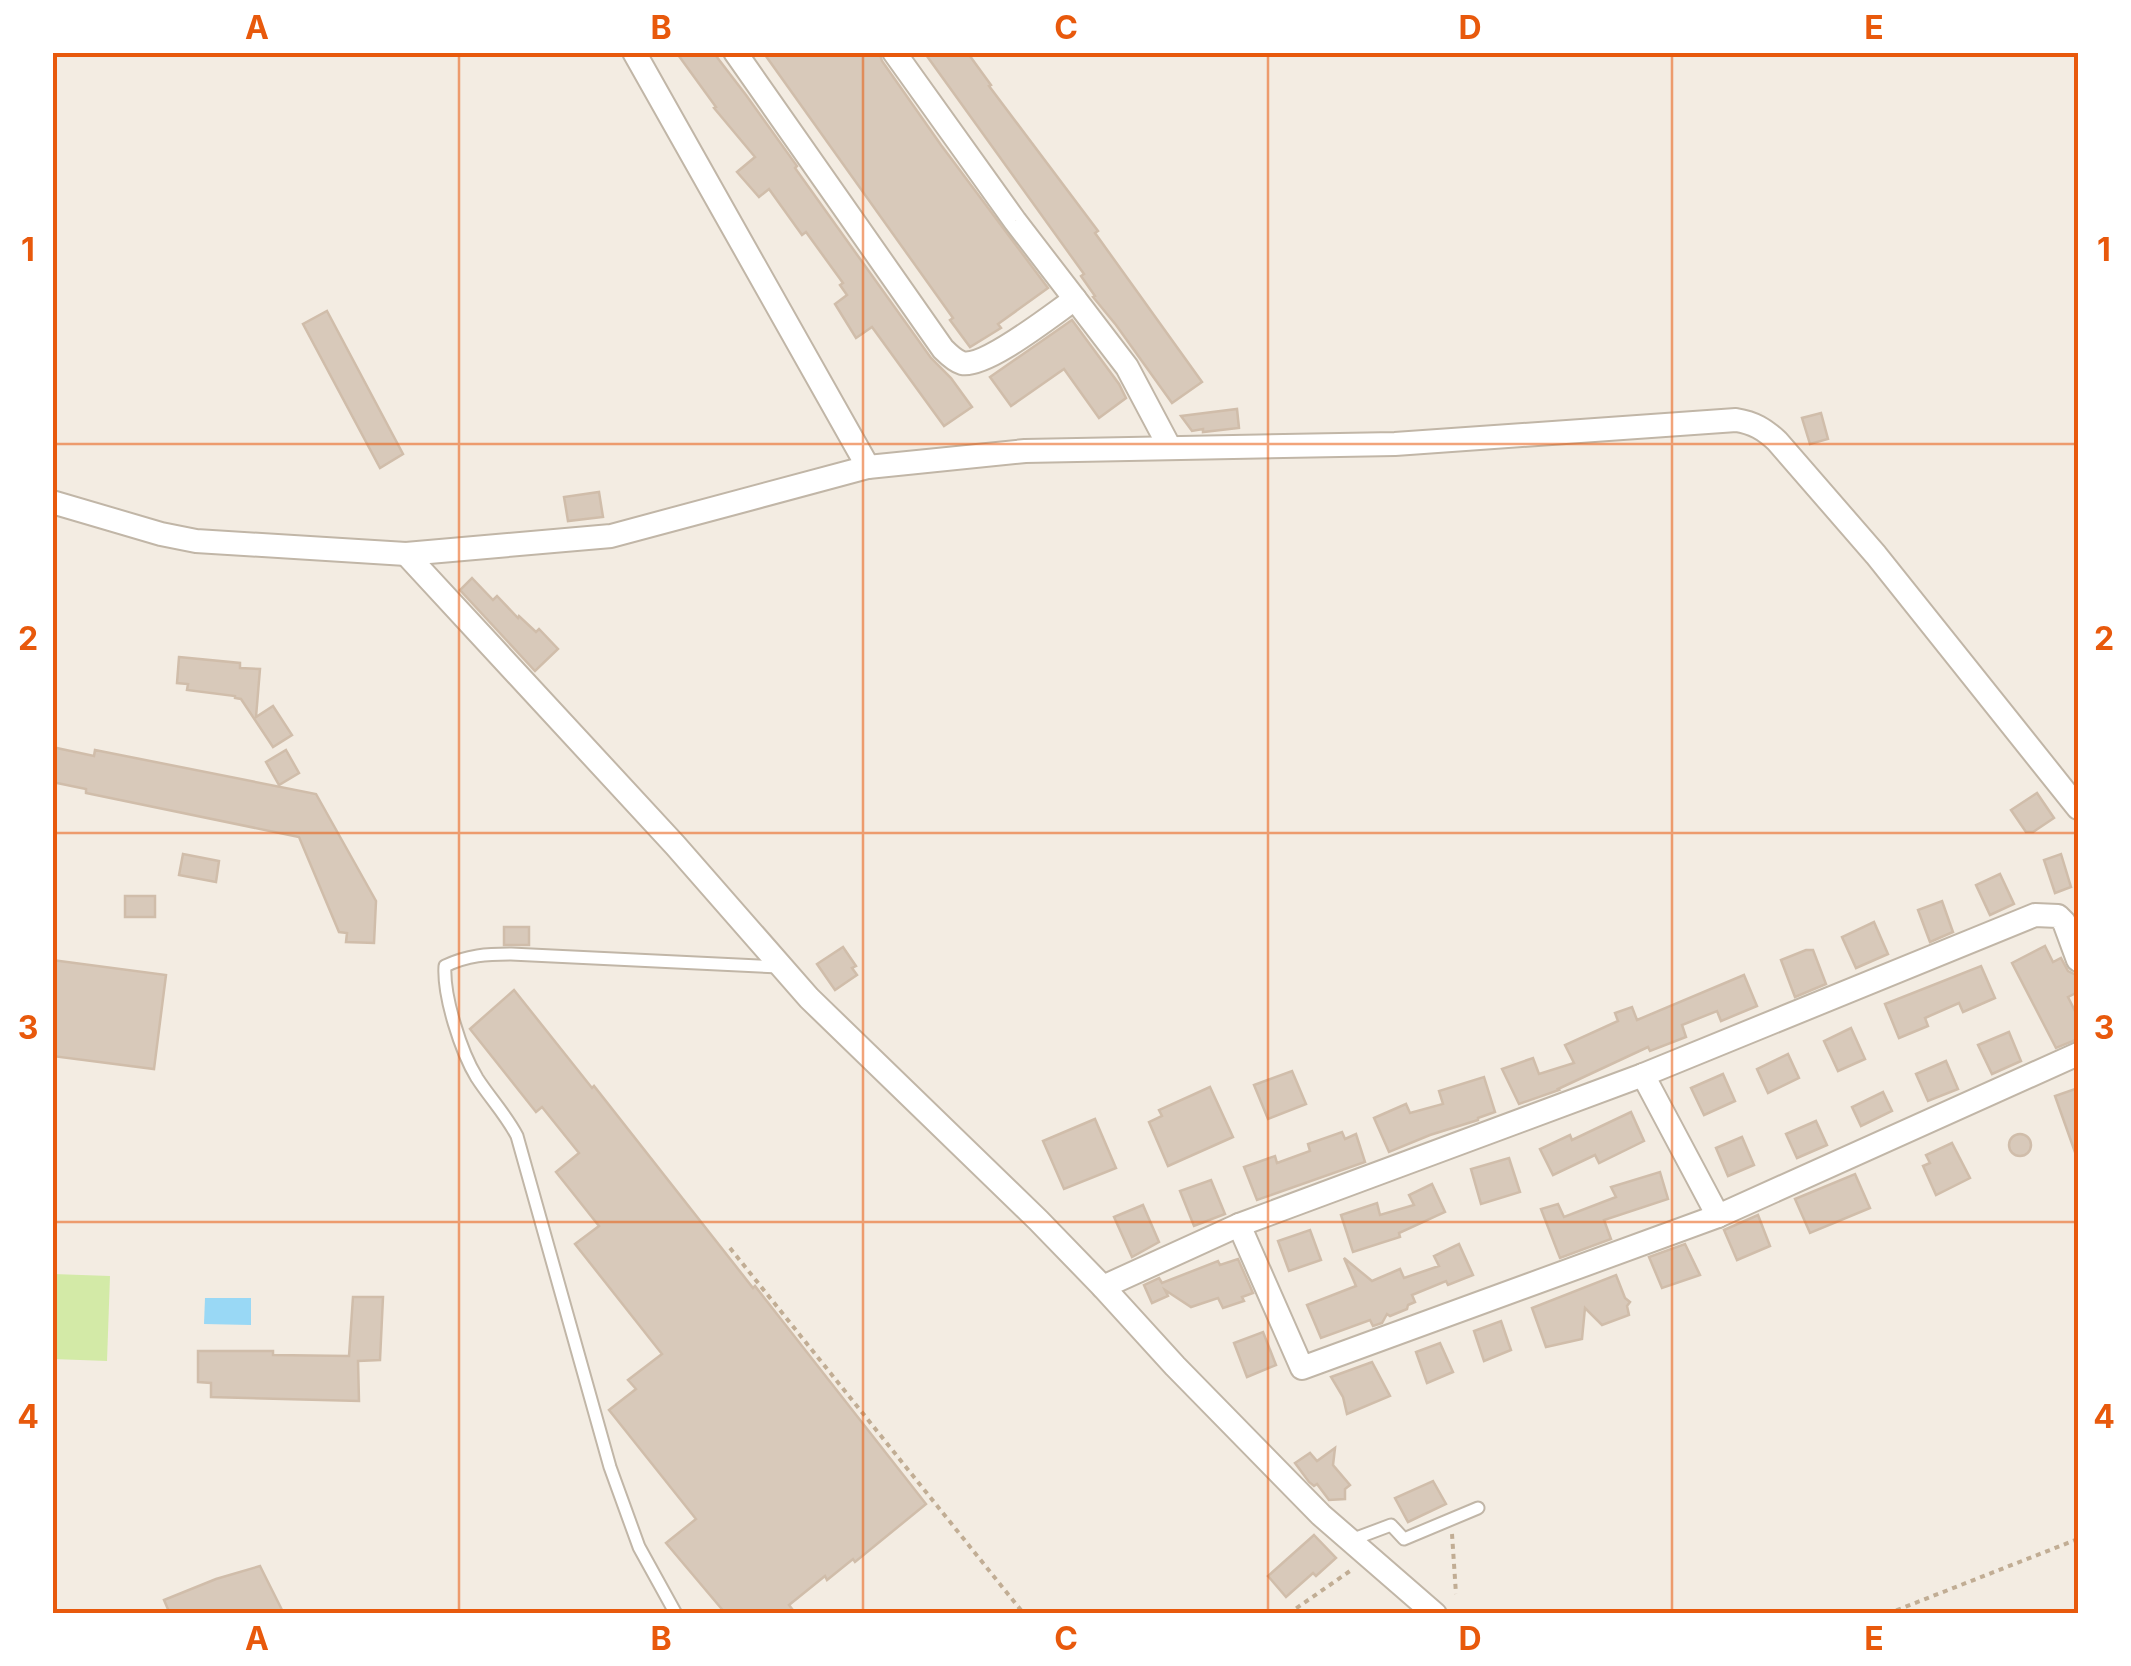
<svg xmlns="http://www.w3.org/2000/svg" width="2131" height="1666" viewBox="0 0 2131 1666" font-family="Inter,sans-serif">
<rect width="100%" height="100%" fill="#f3ece2"/>
<polygon fill="#d3eaa7" points="53,1274 110,1276 107,1361 53,1359"/>
<polygon fill="#99d8f5" points="205,1298 251,1298 251,1325 204,1324"/>
<g fill="#d8c9ba" stroke="#d0bdaa" stroke-width="2.5">
<polygon points="676,52 713,52 746,95 797,166 795,168 931,358 951,378 972,407 944,426 872,327 856,338 835,304 847,295 840,285 843,283 806,232 802,235 769,189 759,197 737,172 755,157 714,108 716,107"/>
<polygon points="763,52 879,52 882,61 941,145 1048,288 998,324 1001,328 970,347 950,320 953,318"/>
<polygon points="924,52 967,52 991,85 989,86 1098,231 1095,233 1202,382 1172,403 1116,325 1093,297 1095,296 1081,276 1084,274"/>
<polygon points="327,311 403,454 380,468 303,324"/>
<polygon points="1072,320 1119,384 1126,398 1099,418 1064,369 1011,406 990,377"/>
<polygon points="1237,409 1239,428 1203,432 1203,429 1192,431 1181,416"/>
<polygon points="1821,413 1828,439 1810,444 1802,418"/>
<polygon points="599,492 603,517 568,521 564,497"/>
<polygon points="472,578 493,600 497,596 518,618 519,616 536,632 539,629 558,649 535,671 460,590"/>
<polygon points="179,657 240,663 240,668 260,669 256,717 273,706 292,735 273,747 241,699 235,698 235,696 187,690 188,684 177,683"/>
<polygon points="52,747 94,756 95,750 316,794 376,901 374,943 346,942 347,933 339,932 299,837 86,793 86,789 52,782"/>
<polygon points="286,750 299,773 279,785 266,762"/>
<polygon points="2037,793 2054,818 2033,832 2026,832 2011,810"/>
<polygon points="183,854 219,861 216,882 179,875"/>
<polygon points="2061,854 2071,887 2055,893 2044,860"/>
<polygon points="2000,874 2014,904 1990,915 1976,885"/>
<rect x="125" y="896" width="30" height="21"/>
<polygon points="1942,901 1953,932 1930,942 1918,910"/>
<polygon points="1874,922 1888,954 1856,968 1842,937"/>
<rect x="504" y="927" width="25" height="18"/>
<polygon points="2045,946 2053,962 2061,958 2068,971 2076,975 2078,979 2078,992 2068,997 2078,1017 2078,1039 2056,1048 2012,963"/>
<polygon points="843,947 856,966 852,968 857,975 835,990 817,964"/>
<polygon points="1806,950 1813,950 1826,984 1795,997 1781,960"/>
<polygon points="52,960 166,975 154,1069 52,1056"/>
<polygon points="1981,966 1995,998 1963,1012 1959,1003 1925,1018 1928,1026 1899,1038 1885,1004"/>
<polygon points="1744,975 1757,1006 1721,1021 1717,1011 1682,1025 1686,1037 1650,1051 1648,1047 1558,1089 1559,1090 1519,1104 1502,1069 1533,1058 1539,1074 1574,1063 1565,1045 1618,1021 1615,1013 1632,1007 1637,1020"/>
<polygon points="514,990 592,1088 594,1086 753,1288 755,1286 926,1504 855,1562 853,1559 827,1580 825,1576 789,1605 796,1614 726,1614 666,1543 696,1519 609,1410 636,1389 628,1380 662,1354 575,1244 599,1226 556,1172 579,1153 542,1107 536,1112 470,1029"/>
<polygon points="1851,1028 1865,1059 1838,1071 1824,1041"/>
<polygon points="2009,1032 2021,1061 1992,1074 1978,1045"/>
<polygon points="1788,1054 1799,1078 1768,1093 1757,1069"/>
<polygon points="1946,1061 1958,1089 1928,1101 1916,1074"/>
<polygon points="1292,1071 1306,1104 1268,1119 1254,1085"/>
<polygon points="1723,1074 1735,1101 1704,1115 1691,1088"/>
<polygon points="1484,1077 1495,1112 1478,1118 1478,1120 1430,1135 1389,1152 1374,1118 1406,1104 1410,1113 1443,1104 1439,1091"/>
<polygon points="1210,1087 1233,1137 1168,1166 1149,1122 1162,1116 1159,1110"/>
<polygon points="2078,1088 2078,1155 2076,1155 2055,1096"/>
<polygon points="1883,1092 1892,1111 1861,1126 1852,1107"/>
<polygon points="1631,1112 1644,1141 1599,1163 1595,1155 1553,1175 1540,1149 1570,1135 1572,1140"/>
<polygon points="1095,1119 1116,1168 1064,1189 1043,1141"/>
<polygon points="1816,1121 1827,1145 1797,1158 1786,1134"/>
<polygon points="1342,1132 1345,1139 1356,1134 1365,1162 1257,1200 1244,1167 1275,1156 1277,1163 1310,1151 1308,1144"/>
<circle cx="2020" cy="1145" r="11"/>
<polygon points="1742,1137 1754,1165 1728,1176 1716,1148"/>
<polygon points="1952,1143 1970,1178 1936,1195 1923,1166 1930,1163 1926,1155"/>
<polygon points="1509,1158 1520,1192 1481,1204 1471,1169"/>
<polygon points="1660,1172 1668,1199 1604,1220 1611,1239 1560,1258 1541,1209 1558,1204 1564,1217 1616,1197 1611,1187"/>
<polygon points="1855,1174 1870,1208 1810,1233 1795,1199"/>
<polygon points="1211,1180 1225,1214 1194,1226 1180,1191"/>
<polygon points="1432,1184 1445,1212 1399,1233 1400,1237 1353,1252 1341,1215 1377,1203 1380,1215 1414,1205 1409,1195"/>
<polygon points="1143,1205 1159,1242 1132,1257 1114,1217"/>
<polygon points="1758,1215 1770,1246 1737,1260 1724,1230"/>
<polygon points="1310,1230 1321,1260 1289,1271 1278,1241"/>
<polygon points="1459,1244 1473,1275 1448,1285 1446,1281 1412,1295 1415,1302 1408,1305 1407,1309 1390,1316 1387,1314 1382,1323 1373,1326 1370,1320 1321,1338 1307,1305 1356,1286 1344,1258 1372,1281 1400,1269 1404,1278 1439,1266 1434,1256"/>
<polygon points="1685,1244 1700,1275 1662,1288 1649,1257"/>
<polygon points="1238,1259 1253,1293 1242,1297 1244,1301 1223,1308 1218,1298 1191,1307 1165,1290 1168,1296 1152,1303 1144,1285 1159,1278 1162,1283 1218,1261 1220,1265"/>
<polygon points="1616,1275 1625,1298 1630,1302 1627,1306 1629,1315 1602,1325 1585,1308 1582,1339 1546,1347 1532,1308"/>
<polygon points="353,1297 383,1297 380,1360 358,1361 359,1401 211,1397 211,1383 198,1382 198,1351 273,1351 273,1355 349,1356"/>
<polygon points="1501,1321 1511,1350 1484,1361 1474,1331"/>
<polygon points="1263,1332 1276,1365 1247,1377 1234,1343"/>
<polygon points="1440,1343 1453,1372 1427,1383 1416,1352"/>
<polygon points="1372,1362 1390,1396 1347,1414 1343,1397 1331,1377"/>
<polygon points="1335,1448 1333,1465 1350,1485 1345,1489 1345,1499 1329,1500 1317,1484 1314,1486 1309,1482 1295,1463 1310,1453 1317,1461"/>
<polygon points="1433,1481 1446,1504 1408,1522 1395,1498"/>
<polygon points="1314,1535 1336,1558 1316,1576 1313,1573 1286,1597 1268,1576"/>
<polygon points="260,1566 284,1614 170,1614 164,1600 216,1579"/>
</g>
<g fill="none" stroke-linecap="round" stroke-linejoin="round">
<defs>
<g id="service">
<polyline points="1351,1540 1391,1525 1404,1539 1478,1508"/>
<path d="M676 1614 639 1547 610 1467 517 1136C506 1115 490 1098 477 1078 461 1052 443 996 445 966 468 955 487 954 511 954L779 967"/>
</g>
<g id="minor">
<polyline points="634,52 868,467"/>
<path d="M735 52 943 349C948 354 955 361 962 363 986 368 1053 314 1075 299L1015 221 894 52"/>
<polyline points="1075,299 1127,367 1170,448"/>
<path d="M52 502 161 534 196 541 406 554 611 536 868 467 1025 451 1395 444 1736 420C1754 423 1764 429 1777 441L1876 555 2078 808"/>
<polyline points="406,554 675,845 809,998 1038,1220 1103,1287 1175,1366 1321,1515 1435,1614"/>
<polyline points="1643,1075 1718,1216"/>
<polyline points="1239,1225 1302,1368 1718,1216 2078,1054"/>
<polyline points="1103,1287 1239,1225 1643,1075 2035,915 2058,916 2064,922 2078,960"/>
</g>
</defs>
<use href="#service" stroke="#c1b6a7" stroke-width="15"/>
<use href="#minor" stroke="#c1b6a7" stroke-width="26"/>
<g stroke="#c1ad94" stroke-width="4" stroke-dasharray="5 5" stroke-linecap="butt">
<polyline points="730,1248 1024,1614"/>
<polyline points="1452,1534 1456,1594"/>
<polyline points="1288,1614 1350,1571"/>
<polyline points="1887,1614 2078,1539"/>
</g>
<use href="#service" stroke="#fff" stroke-width="11"/>
<use href="#minor" stroke="#fff" stroke-width="22"/>
</g>
<path fill="none" stroke="#e8590c" stroke-width="2.5" stroke-opacity="0.55" d="M459 52V1614M863 52V1614M1268 52V1614M1672 52V1614M52 444H2078M52 833H2078M52 1222H2078"/>
<rect width="2131" height="1666" fill="none" stroke="#ffffff" stroke-width="110"/>
<rect x="55" y="55" width="2021" height="1556" fill="none" stroke="#e8590c" stroke-width="4"/>
<g font-size="32" text-anchor="middle" font-weight="bold" fill="#e8590c">
<text x="257" y="39">A</text>
<text x="661" y="39">B</text>
<text x="1066" y="39">C</text>
<text x="1470" y="39">D</text>
<text x="1874" y="39">E</text>
<text x="28" y="261">1</text>
<text x="2104" y="261">1</text>
<text x="28" y="650">2</text>
<text x="2104" y="650">2</text>
<text x="28" y="1039">3</text>
<text x="2104" y="1039">3</text>
<text x="28" y="1428">4</text>
<text x="2104" y="1428">4</text>
<text x="257" y="1650">A</text>
<text x="661" y="1650">B</text>
<text x="1066" y="1650">C</text>
<text x="1470" y="1650">D</text>
<text x="1874" y="1650">E</text>
</g>
</svg>
